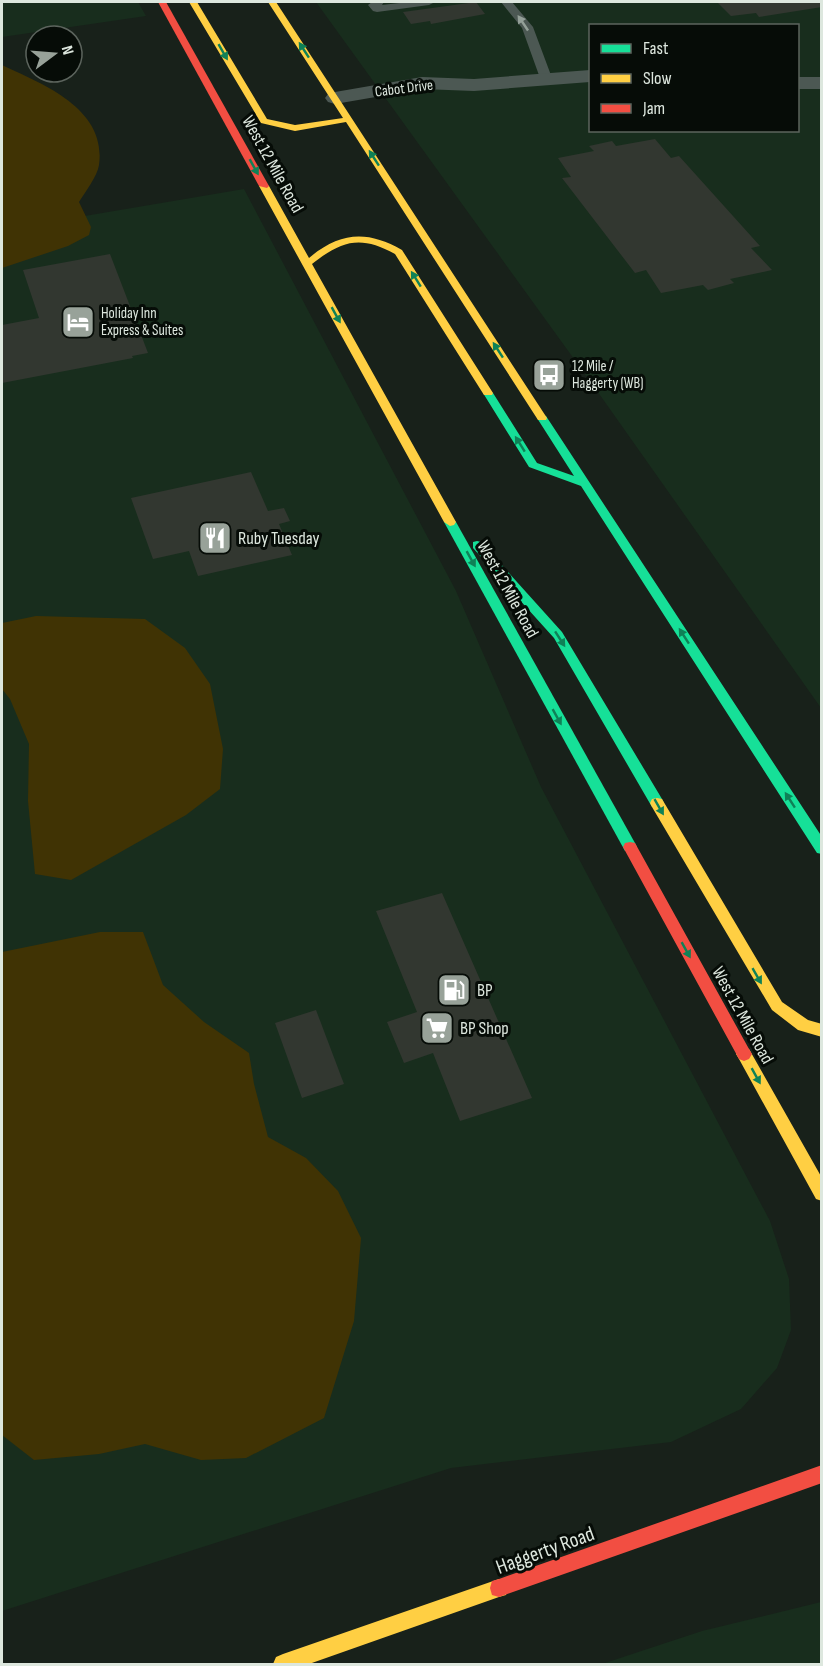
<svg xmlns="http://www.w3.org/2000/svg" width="823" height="1666" viewBox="0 0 823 1666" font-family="'Sofia Sans Condensed',sans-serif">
<rect width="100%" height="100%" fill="#18211a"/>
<g fill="#182d1d" fill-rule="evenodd">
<polygon points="2,2 138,2 146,16 2,37"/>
<path d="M316 2H821V708L595 388ZM590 26H798V130H590Z"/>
<polygon points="244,189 456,591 541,787 770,1221 789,1279 791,1330 777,1368 741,1409 671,1442 451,1468 2,1611 2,230"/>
<polygon points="821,1602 821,1664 602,1664 702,1631"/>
</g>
<g fill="#403304">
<path d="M2 65C42 84 107 108 99 165 97 177 85 192 79 202L91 227 89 235 68 246 2 268Z"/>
<polygon points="36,616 145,619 185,648 210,684 223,749 220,789 186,815 71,880 35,874 28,801 29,744 10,699 2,689 2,623"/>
<polygon points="100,932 143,932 163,985 204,1022 249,1053 254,1084 268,1137 306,1158 338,1191 361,1238 354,1321 324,1418 246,1458 201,1460 145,1444 99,1454 34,1460 2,1435 2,952"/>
</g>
<g fill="#323730">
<polygon points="476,2 485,14 431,24 430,21 411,24 403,12"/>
<polygon points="717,2 822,2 822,7 759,17 756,13 731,16"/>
<polygon points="655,139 671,158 679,156 760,246 751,248 772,270 730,279 734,283 708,290 703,285 661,293 646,270 635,273 562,178 571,177 558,158 594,151 589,146 612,141 616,146"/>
<polygon points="110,254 148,353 132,356 133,358 2,383 2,325 39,318 23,270"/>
<polygon points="251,472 268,511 284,508 290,521 279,524 292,555 198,576 189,551 153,559 131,498"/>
<polygon points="442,893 532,1098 460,1121 433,1053 404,1063 387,1022 417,1012 376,911"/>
<polygon points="316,1010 344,1084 302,1098 275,1023"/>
</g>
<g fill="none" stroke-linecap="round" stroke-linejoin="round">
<g fill="#4c5853" fill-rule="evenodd">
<polygon points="372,2 384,2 382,5 408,2 435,2 429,5 377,12 373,11 368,5"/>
<polygon points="501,2 512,2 533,27 552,78 550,81 542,81 540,78 522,28"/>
</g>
<g fill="#4c5853" fill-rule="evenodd">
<polygon points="590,70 590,82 474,91 422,89 335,104 328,102 325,98 328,94 335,92 422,77 474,79"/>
<rect x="798" y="77" width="24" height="12"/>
</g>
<g fill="#16e098" fill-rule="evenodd">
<polygon points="488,390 493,393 537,463 574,476 537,418 542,415 546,416 822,837 822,854 817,853 581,486 529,467 483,393"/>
<polygon points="450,518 456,522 635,843 637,847 635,851 625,851 444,522"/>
<polygon points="477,541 481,542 562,632 662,799 664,803 662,807 652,807 554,638 473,548 473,542"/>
</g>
<g fill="#ffcf43" fill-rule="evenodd">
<polygon points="189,2 197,2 267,119 295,125 343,118 268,2 276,2 547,418 546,420 538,420 346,122 295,131 261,123"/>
<path d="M264 183 269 186 309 258C340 232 367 230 402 250L493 393 492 395H484L395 254C361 235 342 240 312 264L456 522 454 525 450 526 444 522 259 186Z"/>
<polygon points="657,798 662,799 782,1002 808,1020 822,1024 822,1037 798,1030 772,1010 652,807 650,803 652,799"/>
<polygon points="744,1047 749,1049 822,1178 822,1201 816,1199 739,1059 736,1054 739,1049"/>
<polygon points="499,1579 506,1581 508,1588 506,1595 499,1597 309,1664 273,1664 276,1657 283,1654"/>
</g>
<g fill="#f24e42" fill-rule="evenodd">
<polygon points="158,2 166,2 269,186 267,188 259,186"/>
<polygon points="630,842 635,843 749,1049 752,1054 749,1059 744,1061 739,1059 623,847 625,843"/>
<polygon points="822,1465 822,1483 499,1597 492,1595 490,1588 492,1581 499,1579"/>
</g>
</g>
<defs><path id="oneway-solid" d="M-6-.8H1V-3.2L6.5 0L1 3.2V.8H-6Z" transform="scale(1.5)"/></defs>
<use fill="#94a098" href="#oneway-solid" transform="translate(523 23) rotate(-124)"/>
<g fill="#0f8157">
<use href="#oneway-solid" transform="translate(304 50) rotate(-123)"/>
<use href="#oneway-solid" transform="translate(223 52) rotate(60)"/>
<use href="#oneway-solid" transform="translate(374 158) rotate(-123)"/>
<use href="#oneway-solid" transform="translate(254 167) rotate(61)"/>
<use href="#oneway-solid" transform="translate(416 279) rotate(-122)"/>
<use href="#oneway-solid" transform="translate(336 315) rotate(61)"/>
<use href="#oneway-solid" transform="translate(498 350) rotate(-123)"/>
<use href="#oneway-solid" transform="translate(520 444) rotate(-122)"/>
<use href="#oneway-solid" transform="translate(471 559) rotate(61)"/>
<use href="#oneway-solid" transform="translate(684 636) rotate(-123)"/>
<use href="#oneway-solid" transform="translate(560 639) rotate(57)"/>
<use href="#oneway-solid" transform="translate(557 717) rotate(61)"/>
<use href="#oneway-solid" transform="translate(790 800) rotate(-123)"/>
<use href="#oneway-solid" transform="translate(659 807) rotate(60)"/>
<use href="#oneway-solid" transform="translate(686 950) rotate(61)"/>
<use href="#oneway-solid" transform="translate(757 976) rotate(60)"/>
<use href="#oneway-solid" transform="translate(756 1076) rotate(61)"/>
</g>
<defs>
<symbol id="hotel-square" viewBox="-11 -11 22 22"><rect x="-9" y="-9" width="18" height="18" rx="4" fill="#98a299" stroke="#060c07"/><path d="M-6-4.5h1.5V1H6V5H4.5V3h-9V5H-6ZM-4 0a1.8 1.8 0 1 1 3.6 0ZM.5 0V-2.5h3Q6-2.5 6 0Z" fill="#fff"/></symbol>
<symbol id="bus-square" viewBox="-11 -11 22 22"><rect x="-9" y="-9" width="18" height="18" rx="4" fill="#98a299" stroke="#060c07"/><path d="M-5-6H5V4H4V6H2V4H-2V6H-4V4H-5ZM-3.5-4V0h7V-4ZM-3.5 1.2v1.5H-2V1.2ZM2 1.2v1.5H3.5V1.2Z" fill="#fff"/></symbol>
<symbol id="restaurant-square" viewBox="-11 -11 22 22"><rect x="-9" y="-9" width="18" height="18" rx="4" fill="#98a299" stroke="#060c07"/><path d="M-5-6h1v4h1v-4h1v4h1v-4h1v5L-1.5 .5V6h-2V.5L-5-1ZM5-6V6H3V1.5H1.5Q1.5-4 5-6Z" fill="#fff"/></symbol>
<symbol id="fuel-square" viewBox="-11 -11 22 22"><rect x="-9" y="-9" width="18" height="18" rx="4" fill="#98a299" stroke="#060c07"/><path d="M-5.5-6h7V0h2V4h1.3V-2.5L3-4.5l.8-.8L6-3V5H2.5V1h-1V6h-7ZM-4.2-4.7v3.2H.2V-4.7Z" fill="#fff"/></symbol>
<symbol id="supermarket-square" viewBox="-11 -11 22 22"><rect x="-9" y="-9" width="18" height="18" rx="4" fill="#98a299" stroke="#060c07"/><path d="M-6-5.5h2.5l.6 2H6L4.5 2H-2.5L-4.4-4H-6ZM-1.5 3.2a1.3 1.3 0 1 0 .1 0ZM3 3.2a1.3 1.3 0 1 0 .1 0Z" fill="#fff"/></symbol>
</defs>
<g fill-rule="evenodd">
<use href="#hotel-square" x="59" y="303" width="38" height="38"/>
<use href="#bus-square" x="530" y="356" width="38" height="38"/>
<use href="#restaurant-square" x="196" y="519" width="38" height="38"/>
<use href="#fuel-square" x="435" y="971" width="38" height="38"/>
<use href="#supermarket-square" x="418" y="1009" width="38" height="38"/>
</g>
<g text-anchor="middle" stroke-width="6" stroke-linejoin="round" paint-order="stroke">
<g font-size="15" fill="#dde7de" stroke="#060c07">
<text transform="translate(404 88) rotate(-7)" y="5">Cabot Drive</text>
</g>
<g font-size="15" fill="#dde7de" stroke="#060c07" text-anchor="start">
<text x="101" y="318">Holiday Inn<tspan x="101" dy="17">Express &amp; Suites</tspan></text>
<text x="572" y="371">12 Mile /<tspan x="572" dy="17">Haggerty (WB)</tspan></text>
</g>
<g font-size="18" fill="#dde7de" stroke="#060c07">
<text transform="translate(273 164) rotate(61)" y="6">West 12 Mile Road</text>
<text transform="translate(508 589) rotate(61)" y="6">West 12 Mile Road</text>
<text transform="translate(743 1015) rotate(61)" y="6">West 12 Mile Road</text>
</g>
<g font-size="18" fill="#dde7de" stroke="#060c07" text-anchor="start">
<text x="238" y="544">Ruby Tuesday</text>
<text x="477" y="996">BP</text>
<text x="460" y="1034">BP Shop</text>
</g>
<g font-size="21" fill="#dde7de" stroke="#060c07">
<text transform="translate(545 1550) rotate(-20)" y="7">Haggerty Road</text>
</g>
</g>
<rect width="823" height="1666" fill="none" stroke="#dde7de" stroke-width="6"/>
<rect x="589" y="24" width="210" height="108" fill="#060c07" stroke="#5c645d" stroke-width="1.5"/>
<rect x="601" y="44" width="30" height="9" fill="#16e098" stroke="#5c645d" stroke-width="1.5"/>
<text x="643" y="54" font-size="18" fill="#dde7de">Fast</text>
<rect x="601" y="74" width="30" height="9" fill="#ffcf43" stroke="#5c645d" stroke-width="1.5"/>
<text x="643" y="84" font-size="18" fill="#dde7de">Slow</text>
<rect x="601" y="104" width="30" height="9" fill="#f24e42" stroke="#5c645d" stroke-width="1.5"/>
<text x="643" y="114" font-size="18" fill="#dde7de">Jam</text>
<g transform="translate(54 54) rotate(74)"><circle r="28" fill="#060c07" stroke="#5c645d" stroke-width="1.5"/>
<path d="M0-4.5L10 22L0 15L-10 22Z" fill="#98a299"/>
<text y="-9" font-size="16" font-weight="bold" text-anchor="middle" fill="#dde7de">N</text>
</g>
</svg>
